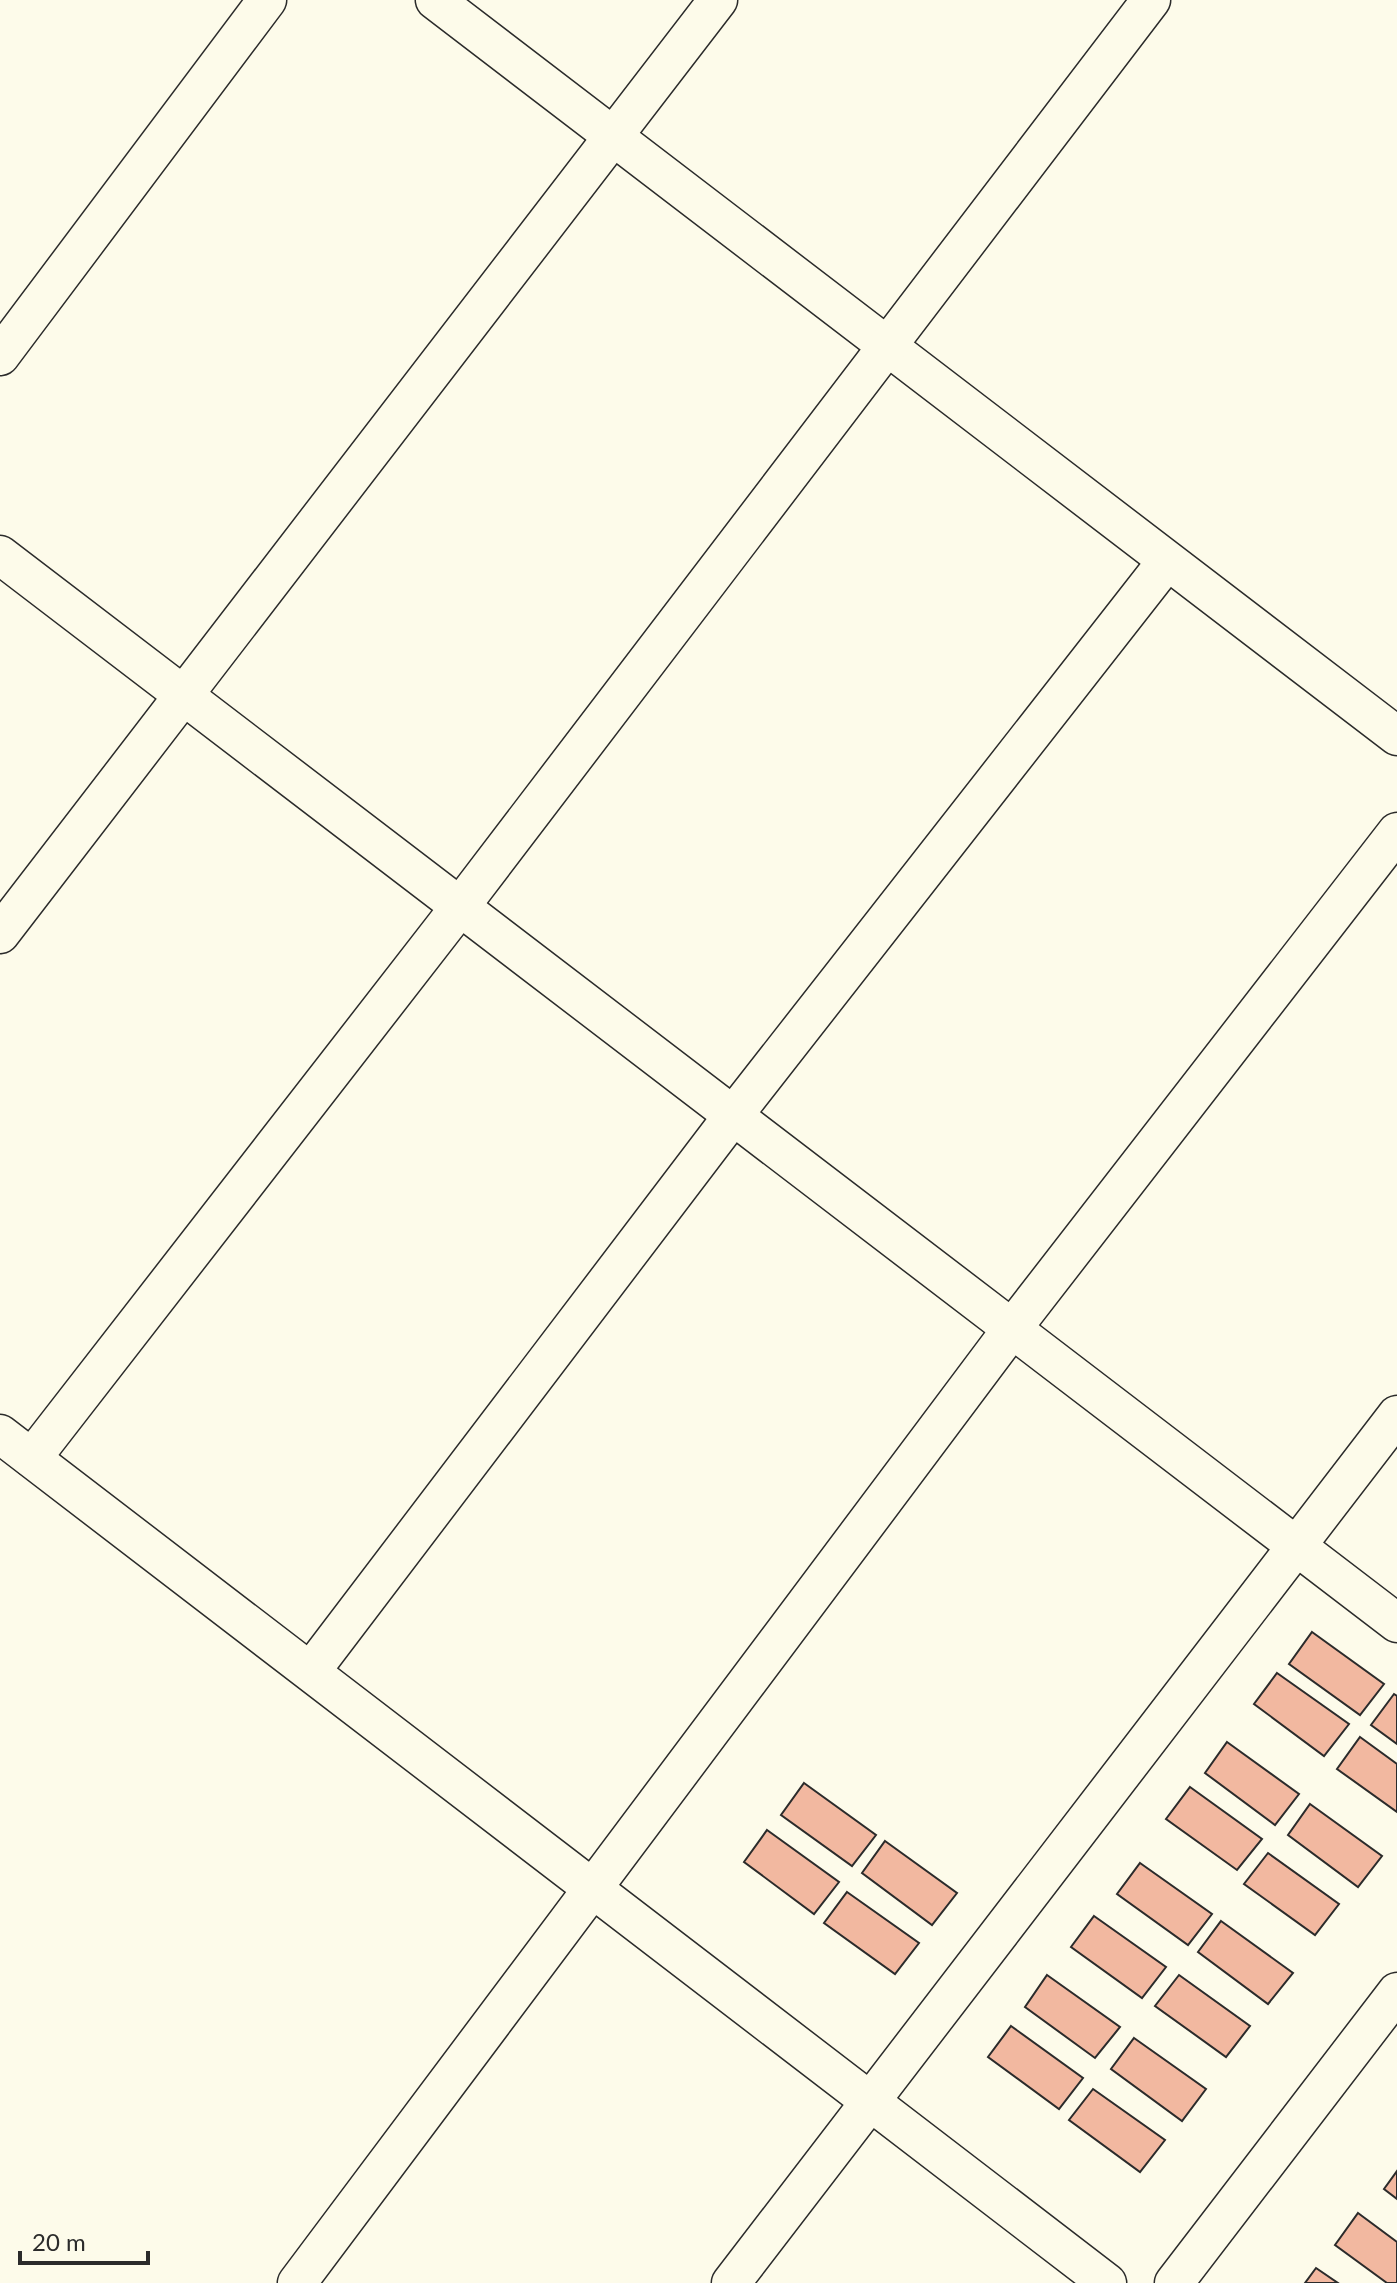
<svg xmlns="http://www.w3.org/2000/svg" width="1397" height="2283" viewBox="0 0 1397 2283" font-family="Lato,sans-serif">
<rect width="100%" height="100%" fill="#fdfbea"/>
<g fill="#f2b8a0" stroke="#2b2b2b" stroke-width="2">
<polygon points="1312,1632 1384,1684 1360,1715 1289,1664"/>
<polygon points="1277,1673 1349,1724 1324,1756 1254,1704"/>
<polygon points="1394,1694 1397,1696 1397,1744 1371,1725"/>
<polygon points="1360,1737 1397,1764 1397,1812 1337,1769"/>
<polygon points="1227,1742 1299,1794 1275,1825 1205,1773"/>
<polygon points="804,1783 876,1835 852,1866 781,1815"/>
<polygon points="1190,1787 1262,1839 1237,1870 1166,1819"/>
<polygon points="1310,1804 1382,1856 1358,1887 1288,1835"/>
<polygon points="767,1830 839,1882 814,1914 744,1862"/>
<polygon points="885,1841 957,1893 932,1925 862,1873"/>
<polygon points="1268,1853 1339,1904 1315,1935 1244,1884"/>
<polygon points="1140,1863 1212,1914 1188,1945 1117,1894"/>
<polygon points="847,1892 919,1943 895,1974 824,1923"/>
<polygon points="1094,1916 1166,1967 1142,1998 1071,1947"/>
<polygon points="1221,1921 1293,1973 1268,2004 1198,1952"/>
<polygon points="1047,1975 1120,2027 1095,2058 1025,2007"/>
<polygon points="1179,1975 1250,2026 1226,2057 1155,2006"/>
<polygon points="1011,2026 1083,2078 1059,2109 988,2057"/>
<polygon points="1134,2038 1206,2089 1182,2121 1111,2069"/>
<polygon points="1093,2089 1165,2140 1140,2172 1069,2120"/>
<polygon points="1397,2171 1397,2199 1384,2189"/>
<polygon points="1358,2213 1397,2242 1397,2283 1387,2283 1335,2245"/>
<polygon points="1316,2268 1338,2283 1305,2283"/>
</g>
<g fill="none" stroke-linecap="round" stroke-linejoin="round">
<defs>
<g id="minor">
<polyline points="435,0 1397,736"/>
<polyline points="0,356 267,0"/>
<polyline points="0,555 1397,1623"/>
<polyline points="0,934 718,0"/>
<polyline points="0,1434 1107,2283"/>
<polyline points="32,1458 459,908 1151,0"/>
<polyline points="311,1671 732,1117 1167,561"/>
<polyline points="297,2283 1011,1330 1397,832"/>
<polyline points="731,2283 1397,1415"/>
<polyline points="1174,2283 1397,1992"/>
</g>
</defs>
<use href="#minor" stroke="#2b2b2b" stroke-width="41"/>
<use href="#minor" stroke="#fdfbea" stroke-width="38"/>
</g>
<path d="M20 2251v12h128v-12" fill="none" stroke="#2b2b2b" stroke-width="4"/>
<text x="32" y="2251" font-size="24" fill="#2b2b2b" stroke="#fdfbea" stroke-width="6" paint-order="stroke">20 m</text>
</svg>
